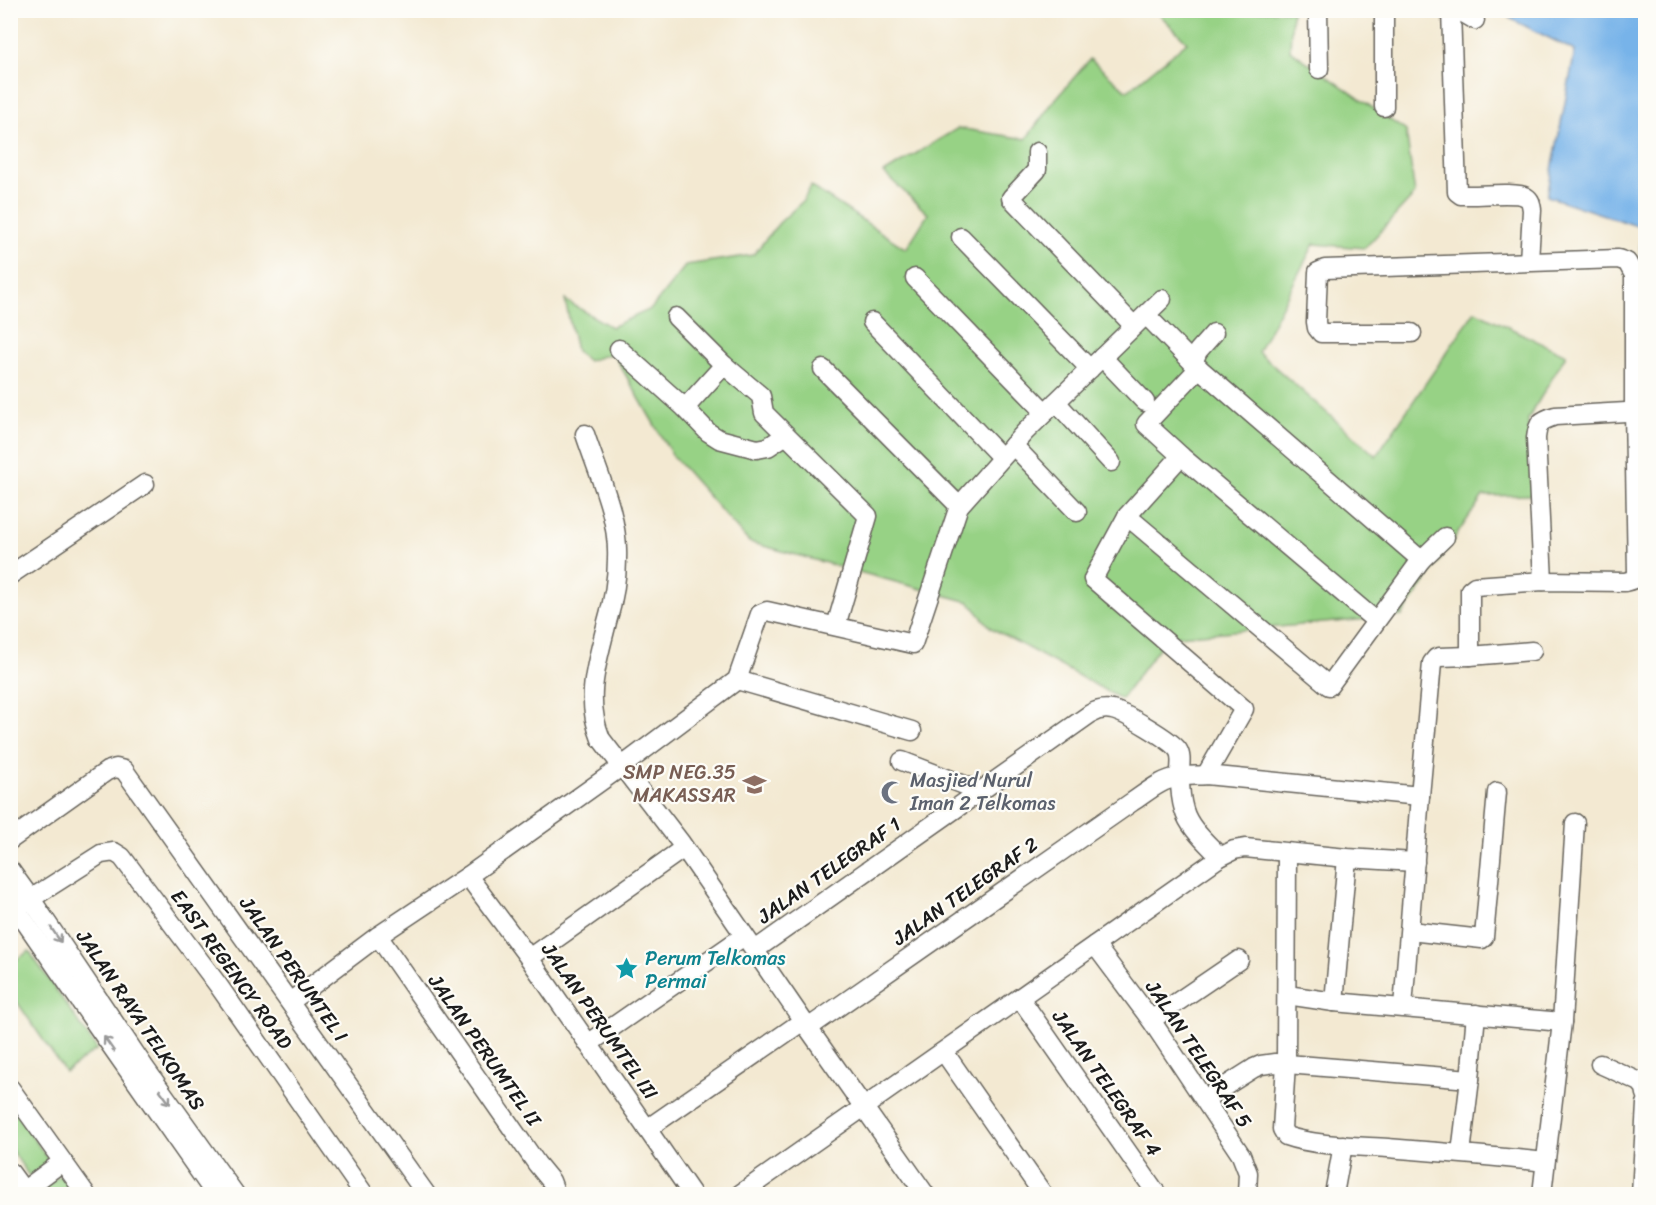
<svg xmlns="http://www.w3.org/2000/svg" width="1656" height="1205" viewBox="0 0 1656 1205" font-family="Sriracha,sans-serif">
<rect width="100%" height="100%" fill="#fdfcf7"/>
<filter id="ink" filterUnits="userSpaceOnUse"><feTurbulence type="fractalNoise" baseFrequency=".0167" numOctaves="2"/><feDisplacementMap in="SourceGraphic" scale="12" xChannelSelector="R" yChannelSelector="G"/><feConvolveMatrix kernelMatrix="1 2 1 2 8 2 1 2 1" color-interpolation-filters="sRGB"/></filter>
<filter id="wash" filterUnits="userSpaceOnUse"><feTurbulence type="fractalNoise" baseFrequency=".008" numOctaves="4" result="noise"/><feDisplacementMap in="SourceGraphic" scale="24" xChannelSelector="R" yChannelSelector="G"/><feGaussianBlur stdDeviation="1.35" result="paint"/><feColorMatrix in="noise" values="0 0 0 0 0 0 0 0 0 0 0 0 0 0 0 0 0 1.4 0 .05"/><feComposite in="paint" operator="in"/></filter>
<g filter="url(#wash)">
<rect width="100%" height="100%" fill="#f3e9d2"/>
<g fill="#97d285" stroke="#5a7750" stroke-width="1.5">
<polygon points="1156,11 1292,11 1290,50 1406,131 1415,194 1365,248 1314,244 1258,352 1376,456 1475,311 1566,355 1528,419 1532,495 1483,496 1402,616 1167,637 1121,699 991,628 969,602 749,542 672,455 613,353 588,361 576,351 565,300 611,327 651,309 686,265 753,255 779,223 803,201 811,186 906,249 928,214 884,173 958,128 1026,139 1053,102 1090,59 1127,91 1187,42"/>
<polygon points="29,951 97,1049 65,1072 11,993 11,964"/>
<polygon points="10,1104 50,1162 29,1176 11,1149"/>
<polygon points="61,1175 75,1194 38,1194 37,1192"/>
</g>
<polygon fill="#77b3e9" stroke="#4a6882" stroke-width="1.5" points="1513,11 1645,11 1645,404 1643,404 1640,227 1547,196 1575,51 1509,18"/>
</g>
<g filter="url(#ink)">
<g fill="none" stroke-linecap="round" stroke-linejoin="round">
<defs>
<g id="minor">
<polyline points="1318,10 1319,69"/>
<path d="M1451 10 1457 192 1461 195C1474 196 1517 191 1526 197 1531 200 1531 204 1532 210L1529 261"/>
<polyline points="1458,10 1475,20"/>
<polyline points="1384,107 1384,10"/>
<polyline points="1037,152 1037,170 1011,198 1134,326"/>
<polyline points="961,237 1090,369"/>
<polyline points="915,278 1045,412"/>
<polyline points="1146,315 1193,363"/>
<polyline points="676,317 724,365 761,396 764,413 868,516 836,626"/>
<polyline points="872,322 1001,457"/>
<polyline points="1214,333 1198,351 1193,363 1421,560 1329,686 1127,516 1181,456 1376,621"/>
<path d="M1412 333H1321L1317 328 1316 322 1318 272 1325 269 1618 259 1627 262 1634 275V411L1637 573C1635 580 1632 580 1625 582L1543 581 1475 586 1470 590V656"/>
<polyline points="619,349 685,408 708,432 719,439 757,449 768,447 786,435"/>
<polyline points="1102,357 1145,402"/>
<polyline points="823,369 959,506"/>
<polyline points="1056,402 1111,462"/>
<polyline points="685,408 724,365"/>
<path d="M585 434C598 474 619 516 617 559 617 580 613 602 607 622 597 664 584 698 601 739L681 843 808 1028 925 1194"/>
<polyline points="1013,445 1077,512"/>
<polyline points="1181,456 1146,424 1199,368"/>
<polyline points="1127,516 1093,579 1244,709 1206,775"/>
<polyline points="1421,560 1445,537"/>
<polyline points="10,575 145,484"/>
<path d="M1543 581 1536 438C1538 422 1540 421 1555 416L1644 411"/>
<polyline points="737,680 912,731"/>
<polyline points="902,761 980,791"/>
<polyline points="10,840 107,771 116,768 124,770 426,1194"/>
<path d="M1287 853 1286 1063 1282 1129 1286 1136C1314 1146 1358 1146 1388 1148 1440 1152 1493 1156 1545 1162"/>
<polyline points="10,870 31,899 145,1068 235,1194"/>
<polyline points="468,876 529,958 692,1194"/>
<polyline points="10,900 102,1033 215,1194"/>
<polyline points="10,912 101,854 114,852 122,857 218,985 364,1194"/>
<polyline points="1410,931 1482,939 1484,937 1497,792"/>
<polyline points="378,936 537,1164 551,1181 554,1189 551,1194"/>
<polyline points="1095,945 1151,1020 1241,1155 1248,1173 1247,1194"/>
<path d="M755 950 1090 714C1097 710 1103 708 1112 710 1124 712 1171 740 1178 750 1183 758 1179 769 1180 778 1180 788 1181 800 1184 810 1189 828 1207 843 1220 857"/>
<polyline points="529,958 684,848"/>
<polyline points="1287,995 1334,1002 1562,1022"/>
<polyline points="1020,998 1157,1194"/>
<polyline points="290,1002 378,936 468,876 621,767 737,680 760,614 767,611 913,644 959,506 1025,432 1162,299"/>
<polyline points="1334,1002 1347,858"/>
<polyline points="1403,1007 1420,796 1432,663 1436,658 1439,657 1470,656 1532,651"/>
<polyline points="1151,1020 1239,960"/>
<path d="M808 1028 1132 802C1146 793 1160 780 1178 777 1187 775 1197 776 1206 775L1420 796"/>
<polyline points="588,1044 744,936"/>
<polyline points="944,1052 1043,1194"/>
<polyline points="1600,1064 1640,1082 1645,1088 1646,1094"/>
<polyline points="10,1088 86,1194"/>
<polyline points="1205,1099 1254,1068 1261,1065 1275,1063 1470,1079"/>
<polyline points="647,1129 803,1021"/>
<polyline points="1461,1153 1470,1079 1476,1014"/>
<polyline points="10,1172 26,1194"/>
<polyline points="19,1194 62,1162"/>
<polyline points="740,1194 1220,857 1234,850 1245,848 1347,858 1415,862"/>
<polyline points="1334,1194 1343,1145"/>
<polyline points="1542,1194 1562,1022 1575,823"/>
<polyline points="1641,1194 1646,1104"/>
</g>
</defs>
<use href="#minor" stroke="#67645c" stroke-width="21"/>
<use href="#minor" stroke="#fff" stroke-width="18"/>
</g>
<defs><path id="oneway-shaft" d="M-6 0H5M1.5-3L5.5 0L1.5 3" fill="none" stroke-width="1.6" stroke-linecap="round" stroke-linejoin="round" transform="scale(1.5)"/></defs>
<g stroke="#999">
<use href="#oneway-shaft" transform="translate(56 935) rotate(56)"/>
<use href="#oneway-shaft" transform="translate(109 1044) rotate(-125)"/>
<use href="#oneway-shaft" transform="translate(165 1097) rotate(54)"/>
</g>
</g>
<defs>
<symbol id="school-bare" viewBox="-9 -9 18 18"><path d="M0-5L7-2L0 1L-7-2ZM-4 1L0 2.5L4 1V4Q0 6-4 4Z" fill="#8d6e63" stroke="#fdfcf7" stroke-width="2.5" paint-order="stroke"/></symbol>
<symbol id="mosque-bare" viewBox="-9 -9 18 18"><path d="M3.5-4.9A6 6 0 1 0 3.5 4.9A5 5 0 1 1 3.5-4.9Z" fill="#6b7280" stroke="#fdfcf7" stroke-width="2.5" paint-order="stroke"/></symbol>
<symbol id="sight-bare" viewBox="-9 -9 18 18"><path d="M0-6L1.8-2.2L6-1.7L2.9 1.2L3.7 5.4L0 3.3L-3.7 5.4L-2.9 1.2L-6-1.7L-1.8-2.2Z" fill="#0f9aa8" stroke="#fdfcf7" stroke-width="2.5" paint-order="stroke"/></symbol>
</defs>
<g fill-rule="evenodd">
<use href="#school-bare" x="738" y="768" width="33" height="33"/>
<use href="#mosque-bare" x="876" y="776" width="33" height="33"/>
<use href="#sight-bare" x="610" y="952" width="33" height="33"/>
</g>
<g text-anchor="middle" stroke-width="4.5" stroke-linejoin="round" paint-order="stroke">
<g font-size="20" fill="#785e54" stroke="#fdfcf7" text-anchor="end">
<text x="736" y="779">SMP NEG.35<tspan x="736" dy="23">MAKASSAR</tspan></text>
</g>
<g font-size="20" fill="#5b616d" stroke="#fdfcf7" text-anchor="start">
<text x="910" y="787">Masjied Nurul<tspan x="910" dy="23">Iman 2 Telkomas</tspan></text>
</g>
<g font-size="20" fill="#1c1c1c" stroke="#fdfcf7">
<text transform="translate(829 870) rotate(-35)" y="7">JALAN TELEGRAF 1</text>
<text transform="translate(965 891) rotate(-35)" y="7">JALAN TELEGRAF 2</text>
<text transform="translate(232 969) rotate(54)" y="7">EAST REGENCY ROAD</text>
<text transform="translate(294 969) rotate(55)" y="7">JALAN PERUMTEL I</text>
<text transform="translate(141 1020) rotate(56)" y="7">JALAN RAYA TELKOMAS</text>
<text transform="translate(600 1021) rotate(55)" y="7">JALAN PERUMTEL III</text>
<text transform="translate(485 1050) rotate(55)" y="7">JALAN PERUMTEL II</text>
<text transform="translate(1199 1054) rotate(56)" y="7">JALAN TELEGRAF 5</text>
<text transform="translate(1107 1083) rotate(55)" y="7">JALAN TELEGRAF 4</text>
</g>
<g font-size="20" fill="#0d838f" stroke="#fdfcf7" text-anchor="start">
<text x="645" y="965">Perum Telkomas<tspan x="645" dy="23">Permai</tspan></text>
</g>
</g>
<rect width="1656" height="1205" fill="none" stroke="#fdfcf7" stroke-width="36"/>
</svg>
